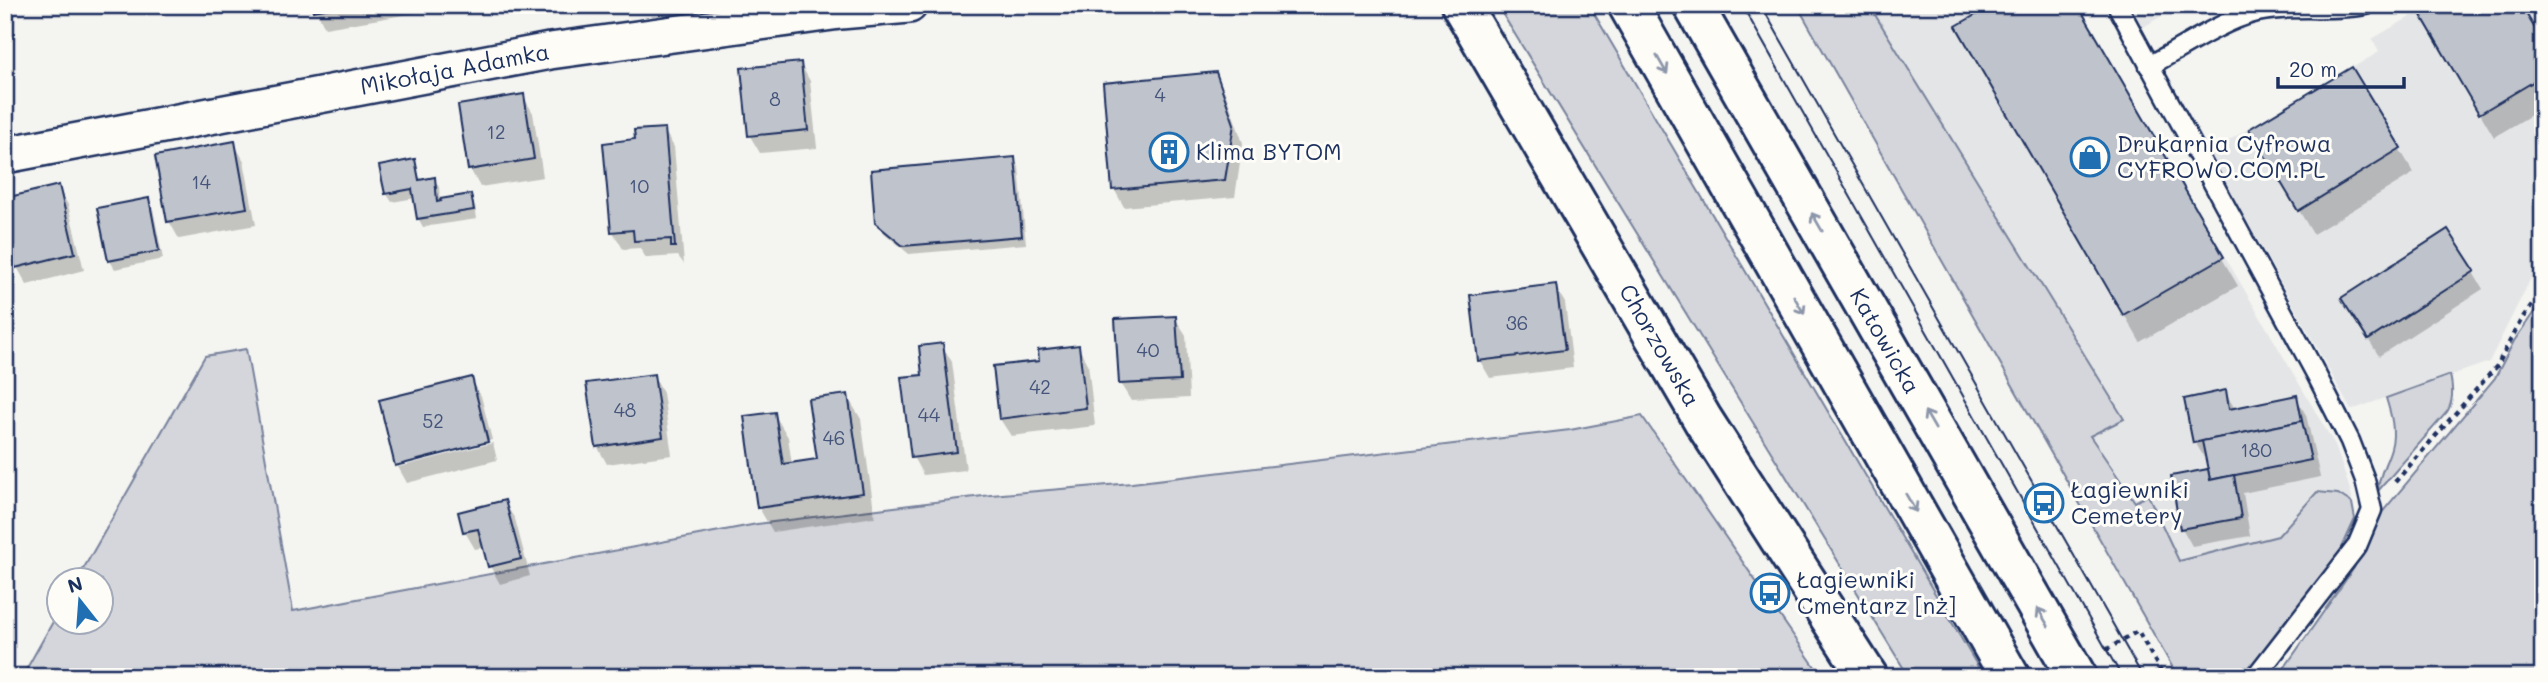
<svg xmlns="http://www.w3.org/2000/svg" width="2548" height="682" viewBox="0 0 2548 682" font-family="Mali,sans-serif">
<rect width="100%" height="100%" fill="#f4f4f1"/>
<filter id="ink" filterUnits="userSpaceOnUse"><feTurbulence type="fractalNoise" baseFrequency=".0143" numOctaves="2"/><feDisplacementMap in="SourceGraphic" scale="14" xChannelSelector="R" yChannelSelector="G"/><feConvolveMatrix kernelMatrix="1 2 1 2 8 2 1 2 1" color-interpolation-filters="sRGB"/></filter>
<g filter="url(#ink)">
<g fill="#e4e5e6">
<polygon points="1869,5 2078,5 2335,445 2352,496 2352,503 2278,536 2179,561 2149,495 2135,503 2090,435 2124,419"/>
<polygon points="2129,5 2179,5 2142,28"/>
<polygon points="2431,5 2543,5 2543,254 2489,362 2351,410 2209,152 2379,52 2372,39"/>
</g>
<g fill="#d4d6db" stroke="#78829c" stroke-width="2">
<polygon points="1497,5 1589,5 1984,677 1909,677"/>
<polygon points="1797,5 1869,5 2124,419 2090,436 2135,502 2148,495 2179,561 2278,536 2317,492 2338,494 2352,503 2355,519 2340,552 2244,677 2178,677"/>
<polygon points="2543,299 2543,677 2278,677 2354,568 2374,522 2495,378 2514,341"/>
<polygon points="246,349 293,611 757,524 991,495 1132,483 1570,430 1642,416 1822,677 22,677 59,611 60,622 102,622 102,580 77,580 205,356"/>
<path d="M2450 375C2453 388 2454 401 2447 412L2378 491C2378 475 2387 463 2391 448 2396 431 2391 414 2386 398Z"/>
</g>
<g fill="#0003">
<polygon points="314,5 415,5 416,13 325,28"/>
<polygon points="2076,5 2238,286 2140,342 1959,27"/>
<polygon points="2423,16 2543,45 2543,108 2494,137"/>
<polygon points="800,63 810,81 817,148 760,153 750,136"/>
<polygon points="2352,70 2414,173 2313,234 2251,130"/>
<polygon points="1215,74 1225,92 1243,143 1235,197 1124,207 1114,189"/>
<polygon points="523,96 533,113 543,177 480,187 470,169"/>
<polygon points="664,130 674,147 684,264 678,256 646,258 640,248 623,249 613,232"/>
<polygon points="234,143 244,161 256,225 179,239 169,221"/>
<polygon points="1014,159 1019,167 1026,244 909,254 883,232 877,223"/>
<polygon points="414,161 421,181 434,179 439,187 440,201 470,196 475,205 477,219 423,227 418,218 415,198 392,202 386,193"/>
<polygon points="58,187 68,205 84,270 27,285 17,267"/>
<polygon points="148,200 153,209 163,259 115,269 110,261"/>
<polygon points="2448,231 2483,289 2379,356 2353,316"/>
<polygon points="1555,286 1565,303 1573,368 1490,378 1480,361 1472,296"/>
<polygon points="1175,318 1186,335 1189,398 1131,401 1120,383"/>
<polygon points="942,345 952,362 966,470 923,475 913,457 924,376"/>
<polygon points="1078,347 1088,364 1095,426 1011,436 1000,419 1041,362"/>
<polygon points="653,375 663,393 672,455 607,464 597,446"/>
<polygon points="471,379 481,396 492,440 399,463 399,467 493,443 497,460 407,483 397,465"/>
<polygon points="2225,392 2235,409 2296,397 2306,415 2320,477 2243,493 2250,536 2192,546 2182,528 2210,470 2208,459 2205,459 2195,442"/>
<polygon points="847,396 861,419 875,517 773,532 759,508 774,414 788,437 792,465 819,461"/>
<polygon points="504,502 515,519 530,576 500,584 490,566 485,547 475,549 465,532 460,514"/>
</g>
<g fill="#bfc3cc" stroke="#1b2f5e" stroke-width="2">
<polygon points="312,5 348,5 313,11"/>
<polygon points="1993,5 2078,5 2224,257 2123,315 1956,26"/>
<polygon points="2437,5 2521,5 2543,42 2543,76 2479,114 2421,15"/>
<polygon points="801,62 808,130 748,136 741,68"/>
<polygon points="2352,67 2401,148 2298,211 2249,129"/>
<polygon points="1216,72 1234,124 1225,180 1112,190 1103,83"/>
<polygon points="524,94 534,159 468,170 458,105"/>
<polygon points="665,128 675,247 671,247 671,239 634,241 633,230 611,232 603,143 635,139 634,130"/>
<polygon points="235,141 247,208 167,222 155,156"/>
<polygon points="1015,157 1022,236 903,246 875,223 871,170"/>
<polygon points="415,159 419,180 435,177 437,202 441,201 440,199 471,194 474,210 417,219 412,189 385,194 379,166"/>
<polygon points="59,185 75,253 15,268 5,227 5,198"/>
<polygon points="149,198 159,251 108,261 97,208"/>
<polygon points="2448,229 2475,271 2368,340 2341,298"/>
<polygon points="1556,284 1565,350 1478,361 1470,295"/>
<polygon points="1176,316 1180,381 1119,384 1115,319"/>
<polygon points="943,343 957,452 911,458 901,377 922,375 919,346"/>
<polygon points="1079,345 1086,408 999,419 993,366 1039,361 1038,350"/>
<polygon points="654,374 663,437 596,447 586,383"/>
<polygon points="472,377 488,442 395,466 379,400"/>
<polygon points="2226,390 2229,409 2297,395 2302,421 2193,443 2184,399"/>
<polygon points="848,394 863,493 757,508 744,416 775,412 783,464 817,459 808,399"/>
<polygon points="2302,421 2311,460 2210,480 2202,441"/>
<polygon points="2208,469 2210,480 2234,475 2241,518 2180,529 2171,476"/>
<polygon points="505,500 521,559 488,567 478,529 463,532 458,512"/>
</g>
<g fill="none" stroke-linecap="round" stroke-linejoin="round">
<defs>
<g id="service">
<polyline points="2117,5 2316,374 2350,441 2365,480 2372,510 2357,546 2255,677"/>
<path d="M2149 66C2180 49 2223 20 2257 12 2293 4 2330 12 2366 5"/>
</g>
<g id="minor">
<path id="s1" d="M5 155 550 51 840 11 909 5"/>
</g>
<g id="tertiary">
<path id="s2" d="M1461 5 1703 420 1868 677"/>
</g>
<g id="primary">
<polyline points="1628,5 2010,677"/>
<path id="s3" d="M1693 5 2077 677"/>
</g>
</defs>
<use href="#service" stroke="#1b2f5e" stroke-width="23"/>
<use href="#minor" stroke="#1b2f5e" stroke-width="40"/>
<use href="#tertiary" stroke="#1b2f5e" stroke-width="44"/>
<use href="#primary" stroke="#1b2f5e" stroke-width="44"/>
<g stroke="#1b2f5e" stroke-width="4.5" stroke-dasharray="5 5" stroke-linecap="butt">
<polyline points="2395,482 2497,366 2521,320 2543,289"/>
<polyline points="2106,650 2138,631 2164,677"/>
</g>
<use href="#service" stroke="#fdfcf7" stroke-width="18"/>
<use href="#minor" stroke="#fdfcf7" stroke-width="35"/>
<use href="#tertiary" stroke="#fdfcf7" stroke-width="38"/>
<use href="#primary" stroke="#fdfcf7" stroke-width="38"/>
<g stroke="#1b2f5e" stroke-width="2">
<polyline points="1742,5 2122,677"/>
<polyline points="1761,5 2143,677"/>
</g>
</g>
<defs><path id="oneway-shaft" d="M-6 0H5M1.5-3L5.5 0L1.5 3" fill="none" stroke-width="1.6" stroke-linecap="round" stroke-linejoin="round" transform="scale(1.75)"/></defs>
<g stroke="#8c96aa">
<use href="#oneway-shaft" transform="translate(1662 65) rotate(60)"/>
<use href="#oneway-shaft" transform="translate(1817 222) rotate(-120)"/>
<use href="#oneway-shaft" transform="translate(1799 305) rotate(60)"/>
<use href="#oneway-shaft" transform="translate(1930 420) rotate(-120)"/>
<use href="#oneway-shaft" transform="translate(1911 503) rotate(60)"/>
<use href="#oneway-shaft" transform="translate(2043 617) rotate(-120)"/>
</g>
</g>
<defs>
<symbol id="building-ring" viewBox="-11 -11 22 22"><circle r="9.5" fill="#fdfcf7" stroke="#1f6fb2" stroke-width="1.5"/><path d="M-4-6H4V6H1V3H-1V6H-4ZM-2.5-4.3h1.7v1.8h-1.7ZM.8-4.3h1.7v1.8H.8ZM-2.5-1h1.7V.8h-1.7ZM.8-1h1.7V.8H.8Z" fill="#1f6fb2"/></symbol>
<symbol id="shop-ring" viewBox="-11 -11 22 22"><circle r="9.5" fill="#fdfcf7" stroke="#1f6fb2" stroke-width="1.5"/><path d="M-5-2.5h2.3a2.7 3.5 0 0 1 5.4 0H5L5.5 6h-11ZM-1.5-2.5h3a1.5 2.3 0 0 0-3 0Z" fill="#1f6fb2"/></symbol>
<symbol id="bus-ring" viewBox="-11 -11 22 22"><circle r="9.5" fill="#fdfcf7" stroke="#1f6fb2" stroke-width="1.5"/><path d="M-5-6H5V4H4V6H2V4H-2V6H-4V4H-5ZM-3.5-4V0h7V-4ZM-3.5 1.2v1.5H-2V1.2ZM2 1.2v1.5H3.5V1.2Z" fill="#1f6fb2"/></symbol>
</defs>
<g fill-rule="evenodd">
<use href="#building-ring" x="1147" y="130" width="44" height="44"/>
<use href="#shop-ring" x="2068" y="135" width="44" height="44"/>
<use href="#bus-ring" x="2022" y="481" width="44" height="44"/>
<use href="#bus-ring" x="1748" y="571" width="44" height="44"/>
</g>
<g text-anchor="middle" stroke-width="6" stroke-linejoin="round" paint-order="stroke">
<g font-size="19" fill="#44547a">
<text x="1160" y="102">4</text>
<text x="775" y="106">8</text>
<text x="496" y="139">12</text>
<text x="201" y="189">14</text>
<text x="639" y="193">10</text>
<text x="1517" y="330">36</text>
<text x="1148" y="357">40</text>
<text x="1040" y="394">42</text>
<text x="625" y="417">48</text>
<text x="929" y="422">44</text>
<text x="433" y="428">52</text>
<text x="834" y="445">46</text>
<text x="2256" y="457">180</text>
</g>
<g font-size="23" fill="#1b2f5e" stroke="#fdfcf7">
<text dy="8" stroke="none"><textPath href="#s1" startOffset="458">Mikołaja Adamka</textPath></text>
<text dy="8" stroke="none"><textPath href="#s3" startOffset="387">Katowicka</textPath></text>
<text dy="8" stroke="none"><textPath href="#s2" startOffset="394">Chorzowska</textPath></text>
</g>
<g font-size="23" fill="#1b2f5e" stroke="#fdfcf7" text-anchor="start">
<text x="2117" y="152">Drukarnia Cyfrowa<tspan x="2117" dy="26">CYFROWO.COM.PL</tspan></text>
<text x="1196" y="160">Klima BYTOM</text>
<text x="2071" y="498">Łagiewniki<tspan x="2071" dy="26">Cemetery</tspan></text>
<text x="1797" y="588">Łagiewniki<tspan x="1797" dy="26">Cmentarz [nż]</tspan></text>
</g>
</g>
<rect width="2548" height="682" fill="none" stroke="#fdfcf7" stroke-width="28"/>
<rect x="14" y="14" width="2520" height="654" fill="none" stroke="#1b2f5e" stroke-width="2.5" filter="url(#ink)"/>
<g transform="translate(80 601) rotate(343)"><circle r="33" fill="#fdfcf7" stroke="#a3aaba" stroke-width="2"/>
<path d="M0-5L12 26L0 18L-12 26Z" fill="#1f6fb2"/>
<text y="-10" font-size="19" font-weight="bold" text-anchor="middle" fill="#1b2f5e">N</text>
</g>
<path d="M2278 77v10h126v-10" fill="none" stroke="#1b2f5e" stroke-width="3.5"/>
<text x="2289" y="77" font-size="21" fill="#1b2f5e" stroke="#fdfcf7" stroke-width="5" paint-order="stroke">20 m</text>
</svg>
